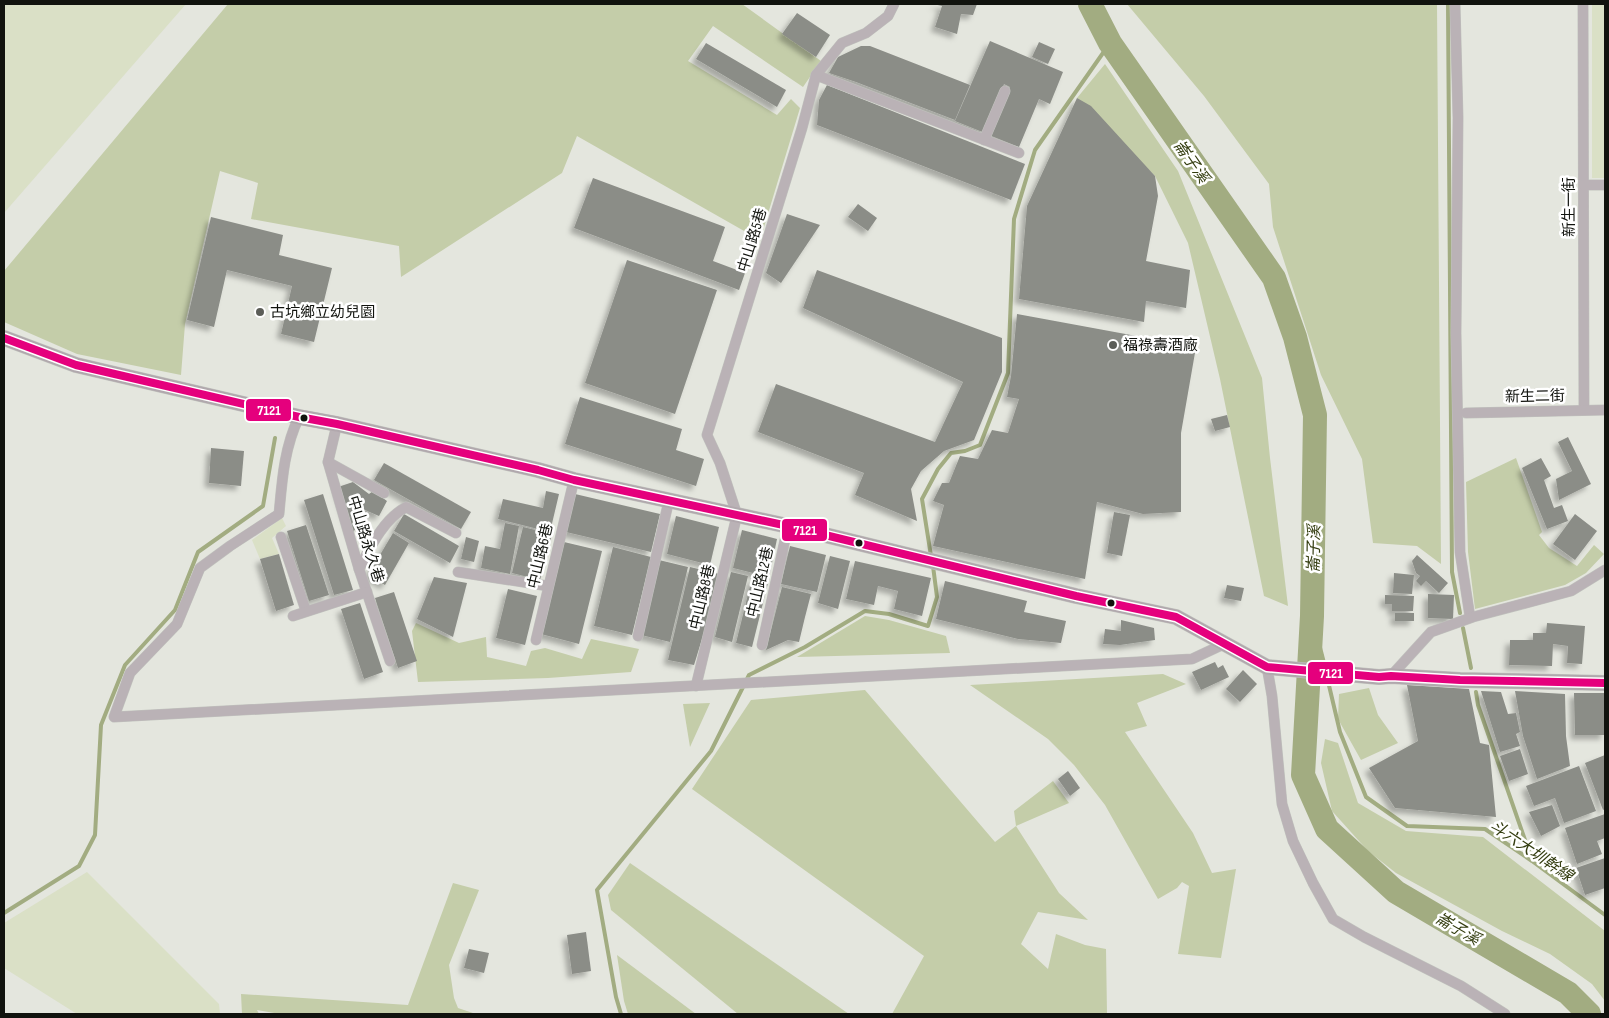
<svg xmlns="http://www.w3.org/2000/svg" width="1609" height="1018" viewBox="0 0 1609 1018" font-family="'Sofia Sans Condensed','Noto Sans TC',sans-serif">
<defs>
<filter id="shadow"><feDropShadow dx="-4.5" dy="4.5" stdDeviation="2.5" flood-color="#0004"/></filter>
</defs>
<rect width="100%" height="100%" fill="#e4e6de"/>
<g fill="#dae0c6">
<polygon points="4,4 186,4 4,213"/>
<rect x="1592" y="4" width="13" height="174"/>
<polygon points="282,518 286,526 272,538 279,554 260,559 252,540"/>
<polygon points="87,872 219,1004 220,1014 77,1014 4,968 4,923"/>
</g>
<g fill="#c4cda9">
<polygon points="228,4 742,4 821,61 803,87 713,26 688,61 777,115 791,99 800,108 760,240 577,136 562,173 401,277 399,246 251,219 258,183 220,171 185,324 181,375 77,354 4,322 4,271"/>
<polygon points="1127,4 1437,4 1441,564 1417,546 1373,543 1362,459 1321,375 1273,227 1269,184 1204,96"/>
<polygon points="1105,64 1178,171 1262,378 1270,458 1288,606 1264,596 1220,379 1188,243 1155,176 1077,98"/>
<polygon points="1516,458 1542,532 1539,535 1549,548 1577,566 1594,545 1604,554 1586,573 1565,585 1475,609 1468,552 1466,482"/>
<polygon points="865,616 889,620 946,636 950,653 797,657"/>
<polygon points="416,623 459,643 486,637 487,657 526,666 531,651 545,648 582,659 591,639 639,649 631,672 548,678 418,682 412,631"/>
<polygon points="1163,674 1186,684 1137,703 1147,726 1125,732 1193,833 1212,873 1236,869 1221,958 1178,954 1189,886 1182,882 1177,888 1158,899 1105,805 1074,765 1048,739 970,685"/>
<polygon points="1369,688 1378,715 1398,743 1361,760 1338,719 1339,694"/>
<polygon points="865,690 995,842 1016,826 1014,811 1053,781 1069,803 1016,826 1059,893 1088,920 1038,912 1021,944 1048,969 1056,934 1085,945 1106,949 1107,1014 892,1014 924,956 692,789 751,700"/>
<polygon points="710,703 690,747 683,704"/>
<polygon points="1325,739 1338,743 1358,803 1406,831 1483,837 1605,931 1605,1001 1592,984 1550,954 1502,931 1396,873 1368,851 1332,811 1321,763"/>
<polygon points="630,863 849,1014 738,1014 611,910 608,895"/>
<polygon points="453,883 479,890 449,965 454,998 458,1008 476,1014 280,1014 257,1010 259,1014 242,1014 241,994 408,1005"/>
<polygon points="617,955 696,1014 628,1014 624,1001"/>
</g>
<g fill="none" stroke-linecap="round" stroke-linejoin="round">
<g stroke="#a2ac81" stroke-width="4">
<polyline points="1448,4 1452,572 1460,613"/>
<polyline points="931,556 922,499 938,469 951,453 965,451 980,445 1008,373 1014,219 1035,150 1110,43"/>
<polyline points="1312,616 1325,667"/>
<polyline points="1463,628 1471,668"/>
<polyline points="1327,677 1340,732 1366,797 1407,826 1485,829 1532,861 1605,915"/>
<polyline points="1476,692 1478,705 1532,860"/>
<polyline points="4,913 79,866 95,835 101,725 125,665 175,610 198,552 263,506 275,438"/>
<polyline points="621,1014 616,997 597,890 711,751 749,675 805,647 865,611 889,614 928,626 937,597 933,566"/>
</g>
<polyline stroke="#a2ac81" stroke-width="24" points="1090,4 1110,43 1274,278 1295,337 1315,415 1312,616 1303,775 1327,829 1396,892 1568,993 1589,1014"/>
</g>
<g fill="#8b8d87" filter="url(#shadow)">
<polygon points="933,4 977,4 973,15 961,14 957,34 935,27 942,6"/>
<polygon points="797,13 830,35 816,57 782,34"/>
<polygon points="990,41 1063,72 1050,104 1039,99 1019,147 989,135 1010,87 1004,84 985,133 955,121"/>
<polygon points="1039,42 1055,49 1048,64 1032,57"/>
<polygon points="706,43 786,90 777,107 696,59"/>
<polygon points="861,46 870,46 970,85 955,120 856,82 829,73 838,57"/>
<polygon points="827,85 1025,164 1011,200 817,125 819,100"/>
<polygon points="1077,98 1091,106 1155,176 1158,196 1146,261 1190,270 1186,308 1146,301 1144,322 1019,299 1027,206"/>
<polygon points="593,178 725,227 713,261 745,273 739,290 574,228"/>
<polygon points="858,204 877,218 868,231 848,217"/>
<polygon points="787,214 820,225 781,283 766,273"/>
<polygon points="211,217 283,235 279,255 332,268 314,342 281,334 292,286 227,270 214,327 187,320"/>
<polygon points="627,260 717,290 675,414 585,383"/>
<polygon points="817,270 1002,338 1002,372 974,440 944,451 921,471 911,489 917,521 855,495 864,473 758,432 776,384 935,442 963,382 803,308"/>
<polygon points="1017,314 1196,347 1181,433 1181,512 1143,514 1097,502 1085,579 933,546 944,505 933,501 942,483 949,483 960,456 978,459 992,430 1008,433 1019,399 1007,397 1011,376"/>
<polygon points="580,397 682,429 676,450 704,459 696,486 565,444"/>
<polygon points="1227,415 1230,427 1215,431 1211,419"/>
<polygon points="1568,437 1591,484 1559,500 1556,479 1572,471 1558,442"/>
<polygon points="211,448 244,451 241,486 209,483"/>
<polygon points="1541,458 1551,476 1544,480 1554,508 1562,505 1568,521 1547,529 1522,468"/>
<polygon points="384,463 471,512 461,529 374,480"/>
<polygon points="353,482 369,494 373,491 387,501 379,516 365,510 353,533 338,487"/>
<polygon points="546,491 559,494 550,532 498,519 503,499 543,508"/>
<polygon points="323,494 353,590 334,595 304,500"/>
<polygon points="575,494 660,514 651,552 566,532"/>
<polygon points="1114,512 1130,515 1122,556 1107,553"/>
<polygon points="404,514 459,546 450,563 394,531"/>
<polygon points="1575,514 1597,531 1575,560 1553,544"/>
<polygon points="676,516 719,527 710,565 667,554"/>
<polygon points="505,523 519,526 510,574 481,568 485,546 500,549"/>
<polygon points="306,525 329,595 309,601 287,531"/>
<polygon points="523,527 552,534 540,580 512,573"/>
<polygon points="742,530 777,539 769,577 733,568"/>
<polygon points="393,533 409,543 385,585 368,575"/>
<polygon points="466,537 479,541 474,562 461,559"/>
<polygon points="564,542 602,551 579,644 541,634"/>
<polygon points="790,546 826,555 817,592 781,584"/>
<polygon points="613,547 651,557 632,635 594,626"/>
<polygon points="279,554 294,605 276,611 260,559"/>
<polygon points="1417,555 1448,583 1439,593 1426,581 1421,586 1416,581 1420,576 1416,573 1412,561"/>
<polygon points="830,556 850,561 838,609 818,603"/>
<polygon points="659,560 688,567 670,642 641,635"/>
<polygon points="855,561 931,578 922,616 894,609 898,591 878,586 874,605 846,599"/>
<polygon points="690,567 719,574 707,623 694,665 668,660"/>
<polygon points="731,572 748,576 732,642 715,637"/>
<polygon points="1394,573 1414,575 1412,594 1393,593"/>
<polygon points="434,577 467,583 453,637 417,619"/>
<polygon points="752,578 768,583 752,647 736,643"/>
<polygon points="945,581 1027,601 1024,612 1066,621 1061,643 1018,639 936,619"/>
<polygon points="1227,585 1244,588 1241,601 1224,598"/>
<polygon points="782,587 811,594 805,617 799,642 788,640 766,650"/>
<polygon points="508,589 537,596 525,645 496,638"/>
<polygon points="394,592 417,661 398,668 375,598"/>
<polygon points="1428,594 1454,595 1453,619 1428,618"/>
<polygon points="1385,595 1414,596 1413,611 1392,611 1392,604 1385,604"/>
<polygon points="360,603 383,672 364,679 341,609"/>
<rect x="1395" y="613" width="19" height="8"/>
<polygon points="1121,620 1154,628 1155,640 1120,645 1103,644 1105,629 1121,631"/>
<polygon points="1547,623 1585,626 1582,664 1567,663 1568,646 1553,644 1552,666 1509,665 1510,640 1533,640 1533,633 1546,633"/>
<polygon points="1215,662 1218,668 1223,665 1229,677 1201,690 1192,672"/>
<polygon points="1243,670 1257,684 1240,702 1226,689"/>
<polygon points="1407,685 1469,689 1480,743 1489,745 1496,817 1395,808 1369,768 1418,741"/>
<polygon points="1481,691 1501,692 1508,714 1516,713 1520,732 1516,734 1520,746 1500,752"/>
<polygon points="1515,691 1565,694 1566,736 1570,766 1537,779 1523,736"/>
<polygon points="1574,693 1605,693 1605,735 1575,735"/>
<polygon points="1520,749 1528,774 1509,781 1500,756"/>
<polygon points="1605,755 1605,809 1603,810 1585,763"/>
<polygon points="1579,766 1596,811 1564,823 1555,798 1534,806 1526,786"/>
<polygon points="1068,771 1080,788 1070,796 1058,779"/>
<polygon points="1552,805 1560,826 1541,836 1529,812"/>
<polygon points="1605,814 1605,838 1597,841 1602,854 1577,864 1565,828"/>
<polygon points="1605,858 1605,888 1585,895 1576,868"/>
<polygon points="586,932 591,971 572,974 567,935"/>
<polygon points="469,949 489,953 484,973 464,968"/>
</g>
<g fill="none" stroke-linecap="round" stroke-linejoin="round">
<defs>
<g id="minor">
<polyline points="1455,4 1458,118 1456,333 1460,552 1470,617"/>
<polyline points="1583,4 1584,410"/>
<polyline points="816,75 1019,153"/>
<polyline points="984,140 1005,91"/>
<polyline points="1584,185 1605,185"/>
<polyline points="1466,413 1605,410"/>
<path d="M299 417C284 448 282 481 279 514L230 546 200 568 177 624 130 673 114 717 1192 659 1224 644"/>
<polyline points="337,424 328,462 359,569 390,661"/>
<polyline points="328,462 384,493"/>
<polyline points="281,537 306,611"/>
<path d="M359 569C371 546 383 520 406 507L456 533"/>
<polyline points="458,572 548,586"/>
<polyline points="293,616 367,592"/>
<polyline points="638,636 669,500"/>
<polyline points="536,640 574,480"/>
<polyline points="762,645 788,526"/>
<polyline points="1267,667 1272,696 1282,804 1293,841 1313,883 1333,919 1364,937 1461,986 1505,1014"/>
<polyline points="1391,676 1431,632 1473,617 1571,591 1605,570"/>
<polyline points="696,686 737,515 720,463 707,435 802,128 816,75 842,43 866,33 888,16 894,4"/>
</g>
<polyline id="secondary" points="4,338 76,365 299,417 337,424 538,470 574,480 788,526 1076,596 1176,617 1267,667 1379,677 1391,676 1460,680 1605,683"/>
</defs>
<use href="#minor" stroke="#c1c3be" stroke-width="11"/>
<use href="#secondary" stroke="#c1c3be" stroke-width="16"/>
<use href="#minor" stroke="#bab2b6" stroke-width="10"/>
<use href="#secondary" stroke="#b1a8ad" stroke-width="15"/>
<defs>
<polyline id="bus-1" points="4,338 76,365 299,417 337,424 538,470 574,480 788,526 1076,596 1176,617 1267,667 1379,677 1391,676 1460,680 1605,683"/>
</defs>
<use href="#bus-1" stroke="#fff" stroke-width="11"/>
<use href="#bus-1" stroke="#e5007d" stroke-width="8"/>
</g>
<g fill="#5b5d57" stroke="#fff" stroke-width="2">
<circle cx="260" cy="312" r="5"/>
<circle cx="1113" cy="345" r="5"/>
</g>
<g fill="#11130e" stroke="#fff" stroke-width="2">
<circle cx="304" cy="418" r="4.5"/>
<circle cx="859" cy="543" r="4.5"/>
<circle cx="1111" cy="603" r="4.5"/>
</g>
<g text-anchor="middle" stroke-width="5" stroke-linejoin="round" paint-order="stroke">
<g font-size="15" fill="#11130e" stroke="#fff">
<text transform="translate(1569 207) rotate(-90)" y="5">新生一街</text>
<text transform="translate(752 240) rotate(-73)" y="5">中山路5巷</text>
<text transform="translate(1535 396) rotate(-1)" y="5">新生二街</text>
<text transform="translate(366 539) rotate(73)" y="5">中山路永久巷</text>
<text transform="translate(540 556) rotate(-77)" y="5">中山路6巷</text>
<text transform="translate(760 582) rotate(-77)" y="5">中山路12巷</text>
<text transform="translate(702 597) rotate(-77)" y="5">中山路8巷</text>
</g>
<g font-size="15" fill="#11130e" stroke="#fff" text-anchor="start">
<text x="270" y="317">古坑鄉立幼兒園</text>
<text x="1123" y="350">福祿壽酒廠</text>
</g>
<g font-size="16" font-style="italic" fill="#343d10" stroke="#fff">
<text transform="translate(1192 161) rotate(55)" y="6">崙子溪</text>
<text transform="translate(1313 549) rotate(-89)" y="6">崙子溪</text>
<text transform="translate(1532 850) rotate(34)" y="6">斗六大圳幹線</text>
<text transform="translate(1458 928) rotate(30)" y="6">崙子溪</text>
</g>
</g>
<g stroke="#fff" stroke-width="2">
<rect x="245" y="398" width="47" height="24" rx="5" fill="#e5007d"/>
<rect x="781" y="518" width="47" height="24" rx="5" fill="#e5007d"/>
<rect x="1307" y="661" width="47" height="24" rx="5" fill="#e5007d"/>
</g>
<g font-size="14" text-anchor="middle" font-weight="bold" fill="#fff">
<text x="269" y="415">7121</text>
<text x="805" y="535">7121</text>
<text x="1331" y="678">7121</text>
</g>
<rect width="1609" height="1018" fill="none" stroke="#11130e" stroke-width="10"/>
</svg>
